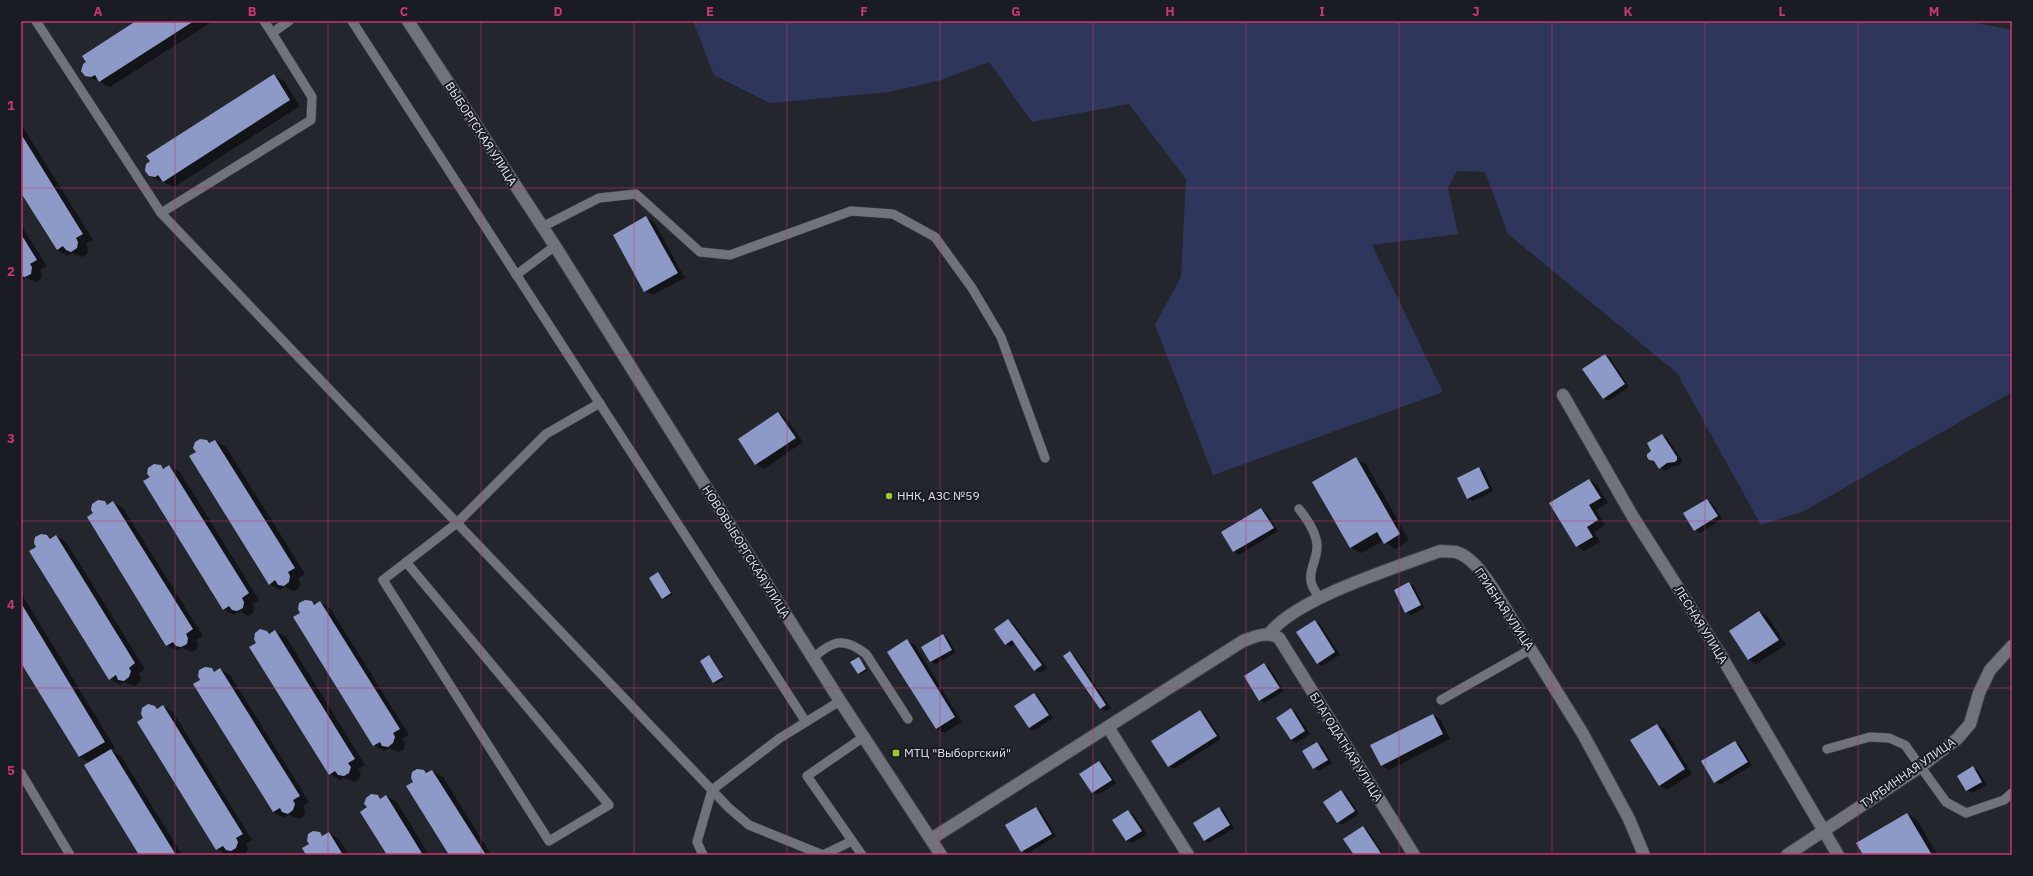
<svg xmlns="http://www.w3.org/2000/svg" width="2033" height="876" viewBox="0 0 2033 876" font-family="'IBM Plex Sans',sans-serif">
<rect width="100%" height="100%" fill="#23262d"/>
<polygon fill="#2e375b" points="693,21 1966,21 2012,30 2012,392 1804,511 1761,525 1677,373 1508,234 1485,172 1457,171 1448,188 1458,234 1372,245 1443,392 1213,475 1155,325 1181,277 1186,179 1129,104 1032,122 989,62 941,80 889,92 770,103 714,75"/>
<g fill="#0007" fill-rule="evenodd">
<polygon points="138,21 213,21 110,87 86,75"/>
<path d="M274 75 284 81 300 106 174 187 149 176ZM163 173 155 178V176Z"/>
<polygon points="21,124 93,240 86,244 88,248 87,254 82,257 72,253 68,256 57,250 21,191"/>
<polygon points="646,218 654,222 685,278 653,295 645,291"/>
<polygon points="21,225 47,266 40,270 42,274 41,279 36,282 26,278 21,281"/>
<polygon points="1605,355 1610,358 1629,387 1608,401 1603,398"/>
<polygon points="778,413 786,418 803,442 764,469 756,464"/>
<polygon points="1662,435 1667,438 1682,460 1680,465 1673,466 1665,471 1657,463 1649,460"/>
<polygon points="207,441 211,443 215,441 226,447 305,574 298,578 300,582 299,588 294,591 284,587 280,590 269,584 197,452"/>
<polygon points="1356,459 1366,464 1409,540 1395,549 1383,541 1361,553 1350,547"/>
<polygon points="160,466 165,469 169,466 180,472 259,600 252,604 254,608 253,613 248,616 240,611 240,614 238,612 234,615 223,609 151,478"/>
<polygon points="1479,468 1484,471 1493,491 1473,501 1468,498"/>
<polygon points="1589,480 1597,485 1608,503 1596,510 1605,525 1594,532 1600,542 1584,551 1577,546"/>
<polygon points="1707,500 1712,503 1722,519 1700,533 1695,530"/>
<polygon points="104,502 109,505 113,502 123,508 203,636 196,640 198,644 197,649 192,652 182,648 177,651 167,645"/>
<polygon points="1261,509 1266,512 1278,531 1239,555 1234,552 1222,533"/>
<polygon points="47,536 52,538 56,536 66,542 145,669 138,674 141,678 139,683 135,686 124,682 120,685 110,679 37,547"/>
<polygon points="658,573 673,594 665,599 662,598"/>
<polygon points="1409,583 1414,586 1425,608 1411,615 1406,612"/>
<polygon points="21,593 115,748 111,750 121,756 182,855 140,855 89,762 79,757 21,661"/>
<polygon points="311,602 316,604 320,602 330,608 409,735 402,739 405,744 404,749 399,752 389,748 384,751 374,745 301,613"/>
<polygon points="1759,612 1767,616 1786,645 1756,664 1749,660 1730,631"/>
<polygon points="1008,620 1013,623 1047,668 1040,673 1035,670 1016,643 1011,647 1006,644"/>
<polygon points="1315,621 1320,624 1340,655 1322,666 1317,663"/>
<polygon points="275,631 286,637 365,765 358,769 361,773 359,779 354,782 344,778 340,780 330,774 257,643 267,632 271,634"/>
<polygon points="943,636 948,638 956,653 936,664 931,662 922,647"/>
<polygon points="907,641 915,645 962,722 944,733 936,729"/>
<polygon points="1070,653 1075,656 1111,708 1106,711 1101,708 1065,656"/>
<polygon points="709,656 724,679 716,684 714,683"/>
<polygon points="859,658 868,670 861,675 859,673"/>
<polygon points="1264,665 1269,667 1284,691 1265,703 1260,700"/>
<polygon points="211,669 216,671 220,669 230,675 309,802 303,806 305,811 304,816 299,819 289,815 284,818 274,812 195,684 202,680"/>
<polygon points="1034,694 1039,697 1053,718 1034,731 1029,728"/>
<polygon points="163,706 173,712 252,840 246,844 248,848 245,855 236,855 232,853 227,855 217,849 145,718 154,707 159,709"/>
<polygon points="1291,710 1296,712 1310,734 1296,743 1291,740"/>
<polygon points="1200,711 1205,714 1221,739 1174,769 1169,766"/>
<polygon points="1433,715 1440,719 1450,739 1389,770 1381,765"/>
<polygon points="1657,725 1665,729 1692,774 1667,790 1659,785"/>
<polygon points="1735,742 1740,745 1752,765 1720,785 1715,782"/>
<polygon points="1317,743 1322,746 1332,763 1319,771 1314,768"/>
<polygon points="1099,762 1104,765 1116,783 1098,795 1093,792"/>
<polygon points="1973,768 1978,770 1987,785 1972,793 1967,790 1958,776"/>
<polygon points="424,771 428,773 432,771 443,777 491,855 450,855 414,782"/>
<polygon points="1341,792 1346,794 1356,809 1338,821 1338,822 1337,822"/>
<polygon points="378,796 382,799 386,796 397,802 429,855 388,855 368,808"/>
<polygon points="1036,808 1041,811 1056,836 1027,854 1022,851 1007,825"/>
<polygon points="1219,808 1224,811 1234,828 1209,843 1204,840"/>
<polygon points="1357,810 1359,814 1342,825 1338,823"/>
<polygon points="1128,811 1133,814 1147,834 1132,843 1127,841 1113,820"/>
<polygon points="1907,814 1917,820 1938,855 1864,855"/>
<polygon points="1363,827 1368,830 1384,855 1355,855"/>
<polygon points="320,833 325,836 329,833 339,839 349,855 308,855 310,844"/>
</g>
<g fill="#8d9ac8">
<polygon points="136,21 194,21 99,82 95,75 91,77 85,76 81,71 83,64 86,62 82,56"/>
<polygon points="274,74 290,100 163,182 158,175 155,177 149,176 145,171 146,164 150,161 146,156"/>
<polygon points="21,134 83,234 76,238 78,242 77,248 71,252 66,250 63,246 57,250 21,193"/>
<polygon points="646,216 678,273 644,292 613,235"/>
<polygon points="21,234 37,260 30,264 32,267 31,274 25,277 21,276"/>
<polygon points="1605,354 1625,384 1603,399 1582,369"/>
<polygon points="778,412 796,438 755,465 738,439"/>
<polygon points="1662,434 1677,457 1677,460 1675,462 1667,463 1659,469 1654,461 1649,460 1647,457 1647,454 1651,451 1647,443"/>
<polygon points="200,439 207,440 209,443 215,440 295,568 288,572 290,576 289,582 284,586 278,585 275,580 269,585 189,456 196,452 193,448 195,442"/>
<polygon points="1356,457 1400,534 1384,544 1377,532 1350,548 1312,482"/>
<polygon points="154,464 161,465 163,469 169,465 249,593 242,598 244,602 243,608 237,611 232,610 229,606 223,610 143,481 150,477 147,474 148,468"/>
<polygon points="1479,467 1489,488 1467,499 1457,478"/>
<polygon points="1589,479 1601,498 1589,505 1598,520 1587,527 1593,537 1576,547 1549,503"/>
<polygon points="1707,499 1718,516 1694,531 1683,513"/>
<polygon points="98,500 105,501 107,505 113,501 193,629 186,634 188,638 187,644 181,647 176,646 173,642 166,646 87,517 93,513 91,510 92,504"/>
<polygon points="1261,508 1274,528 1233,552 1221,532"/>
<polygon points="41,534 47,535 50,539 56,535 135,663 129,668 131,671 129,677 124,681 118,680 116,675 109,680 29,551 36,547 34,543 35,537"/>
<polygon points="658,572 671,593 662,599 649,578"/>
<polygon points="1409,582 1421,605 1405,613 1394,590"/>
<polygon points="305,600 312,601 314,605 320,601 400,729 393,733 395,737 393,743 388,747 382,746 380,742 373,746 293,617 300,613 298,609 299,603"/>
<polygon points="21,603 105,742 79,757 21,663"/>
<polygon points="1759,611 1779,640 1748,660 1729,631"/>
<polygon points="1008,619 1042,665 1034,671 1012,640 1005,645 994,629"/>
<polygon points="1315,620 1335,652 1317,664 1296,632"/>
<polygon points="260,629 267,631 269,634 275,630 355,759 348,763 351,767 349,773 344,776 338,775 335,771 329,775 249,647 256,643 254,639 255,633"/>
<polygon points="943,634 952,650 930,662 921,647"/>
<polygon points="907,639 955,717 936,729 887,652"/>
<polygon points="1070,651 1106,705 1100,709 1063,656"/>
<polygon points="709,655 723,677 713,683 700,661"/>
<polygon points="859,657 866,669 858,674 850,662"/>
<polygon points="1264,663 1280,688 1259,701 1244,676"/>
<polygon points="205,667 212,668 214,672 220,668 300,796 293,800 295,804 293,810 288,814 282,812 280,808 273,812 193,684 200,680 198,676 199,670"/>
<polygon points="1034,693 1049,715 1029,728 1014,706"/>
<polygon points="148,704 155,706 157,709 163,705 243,834 236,838 238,842 236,848 231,851 226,850 223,846 216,850 137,722 143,718 141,714 142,708"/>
<polygon points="1291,708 1305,731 1291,740 1276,718"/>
<polygon points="1200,710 1217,736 1168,767 1151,741"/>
<polygon points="1433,714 1443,734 1381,766 1370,745"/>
<polygon points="1657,724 1685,769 1659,786 1630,740"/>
<polygon points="1735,741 1748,762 1714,783 1701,761"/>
<polygon points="1317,742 1328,760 1313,769 1302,751"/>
<polygon points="111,749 176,855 139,855 84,765"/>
<polygon points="1099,761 1112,780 1092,793 1079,774"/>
<polygon points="1973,766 1982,782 1966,791 1957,776"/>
<polygon points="417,769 424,770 426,773 432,770 486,855 449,855 406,786 413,782 411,778 412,772"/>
<polygon points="1341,790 1355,811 1337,823 1323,802"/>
<polygon points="371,794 378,795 380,799 386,795 423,855 387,855 360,812 367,807 364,804 366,798"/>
<polygon points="1036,807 1052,834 1021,852 1005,825"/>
<polygon points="1219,807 1230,825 1204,841 1193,823"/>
<polygon points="1128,810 1142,831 1126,841 1112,820"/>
<polygon points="1907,813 1932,855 1863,855 1856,843"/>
<polygon points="1363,826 1382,855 1354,855 1343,839"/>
<polygon points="313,831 320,832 322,836 329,832 343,855 306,855 302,848 309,844 307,841 308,834"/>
</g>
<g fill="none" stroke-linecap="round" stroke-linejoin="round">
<defs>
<g id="lane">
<polyline points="36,21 161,213 729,808 749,825 823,855"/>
<polyline points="264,21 272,33"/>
<polyline points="352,21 806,722 840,701"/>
<polyline points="161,213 311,120 312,97 272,33 289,21"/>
<polyline points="542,227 599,198 636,194 700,252 730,255 851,211 893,214 935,237 972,288 1001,337 1045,458"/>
<polyline points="516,275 555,246"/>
<path d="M1299 509C1307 519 1316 532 1317 545 1318 559 1307 572 1312 585 1314 590 1317 594 1320 599"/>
<polyline points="406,562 609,805 549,841 383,580 457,523 546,434 600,403"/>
<path d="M813 658C833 640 844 637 866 654L908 719"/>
<polyline points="1441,700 1531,649"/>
<polyline points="1827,749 1870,737 1889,738 1905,745 1946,802 1966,813 2004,800 2012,793"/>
<polyline points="21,773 70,855"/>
<polyline points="703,855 697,842 712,790 780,738 806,722"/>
<polyline points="823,855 852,841"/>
<polyline points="862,855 807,776 865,736"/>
</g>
<g id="street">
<polyline points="1563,395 1633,517 1720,654 1838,855"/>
<path d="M1269 634C1296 598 1395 568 1440 551 1445 552 1451 551 1456 552 1472 557 1483 574 1492 587L1583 734 1629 819 1644 855"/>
<polyline points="1108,727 1188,855"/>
<path d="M931 839 1243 641C1256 636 1267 631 1279 638L1414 855"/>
<polyline points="1787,855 1920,767 1957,739 1970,724 1979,693 1990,670 2012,646"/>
</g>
<polyline id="secondary" points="408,21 555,246 840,701 941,855"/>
</defs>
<use href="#lane" stroke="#404248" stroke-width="10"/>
<use href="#street" stroke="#404248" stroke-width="14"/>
<use href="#secondary" stroke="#404248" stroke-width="14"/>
<use href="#lane" stroke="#70737b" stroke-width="9"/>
<use href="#street" stroke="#70737b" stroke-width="12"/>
<use href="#secondary" stroke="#70737b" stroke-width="12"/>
</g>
<path fill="none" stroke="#c73770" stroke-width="1" stroke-opacity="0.55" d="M175 21V855M328 21V855M481 21V855M634 21V855M787 21V855M940 21V855M1093 21V855M1246 21V855M1399 21V855M1552 21V855M1705 21V855M1858 21V855M21 188H2012M21 355H2012M21 521H2012M21 688H2012"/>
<g fill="#9eca2e" stroke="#1a1c23" stroke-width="1.5">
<circle cx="889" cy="496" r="4"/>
<rect x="892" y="749" width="8" height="8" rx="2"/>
</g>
<g text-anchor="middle" stroke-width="4" stroke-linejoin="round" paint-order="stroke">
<g font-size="12" fill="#e3e4e9" stroke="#1a1c23">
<text transform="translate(481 134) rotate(57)" y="4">ВЫБОРГСКАЯ УЛИЦА</text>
<text transform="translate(746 552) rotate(58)" y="4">НОВОВЫБОРГСКАЯ УЛИЦА</text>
<text transform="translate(1504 609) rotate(56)" y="4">ГРИБНАЯ УЛИЦА</text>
<text transform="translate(1701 625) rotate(58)" y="4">ЛЕСНАЯ УЛИЦА</text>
<text transform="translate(1346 747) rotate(58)" y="4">БЛАГОДАТНАЯ УЛИЦА</text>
<text transform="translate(1908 773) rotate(-35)" y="4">ТУРБИННАЯ УЛИЦА</text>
</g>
<g font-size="12" fill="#e3e4e9" stroke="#1a1c23" text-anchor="start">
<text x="897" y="500">ННК, АЗС №59</text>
<text x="904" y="757">МТЦ "Выборгский"</text>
</g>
</g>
<rect width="2033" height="876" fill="none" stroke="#1a1c23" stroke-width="44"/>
<rect x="22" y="22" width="1989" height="832" fill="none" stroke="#c73770" stroke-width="1.5"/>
<g font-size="13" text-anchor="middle" font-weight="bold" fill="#c73770">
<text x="98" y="16">A</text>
<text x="252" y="16">B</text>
<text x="404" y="16">C</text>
<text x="558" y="16">D</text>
<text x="710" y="16">E</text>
<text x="864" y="16">F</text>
<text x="1016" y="16">G</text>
<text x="1170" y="16">H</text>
<text x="1322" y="16">I</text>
<text x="1476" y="16">J</text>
<text x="1628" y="16">K</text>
<text x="1782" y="16">L</text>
<text x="1934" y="16">M</text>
<text x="11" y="110">1</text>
<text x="11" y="276">2</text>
<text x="11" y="443">3</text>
<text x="11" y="609">4</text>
<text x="11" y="775">5</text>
</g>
</svg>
